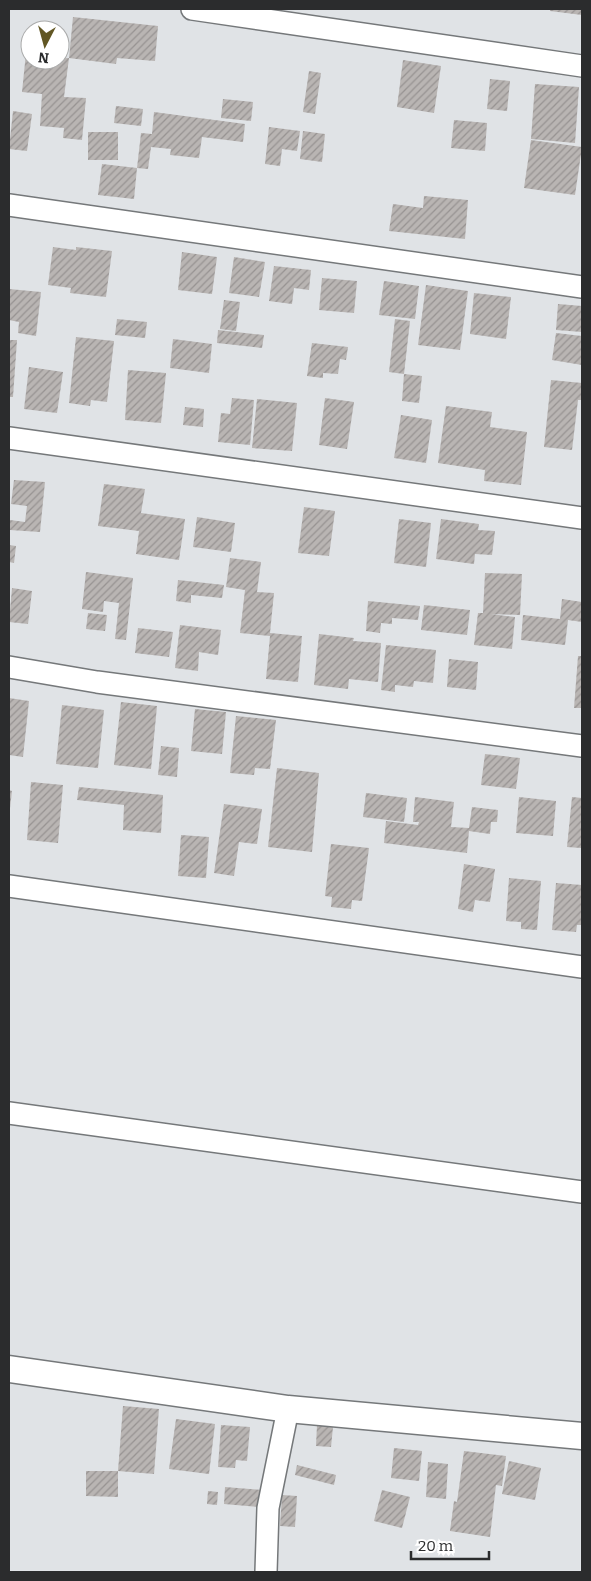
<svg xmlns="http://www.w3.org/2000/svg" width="591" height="1581" viewBox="0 0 591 1581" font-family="Bitter,serif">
<defs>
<pattern id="building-hatch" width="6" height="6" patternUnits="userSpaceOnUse" patternTransform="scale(1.25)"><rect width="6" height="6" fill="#b9b5b3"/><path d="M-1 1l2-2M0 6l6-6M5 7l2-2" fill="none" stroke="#979392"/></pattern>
</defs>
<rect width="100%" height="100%" fill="#e0e3e6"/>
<g fill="url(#building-hatch)">
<polygon points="550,9 582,9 582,15 550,11"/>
<polygon points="73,17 158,26 155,61 117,58 116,64 69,58 64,97 86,98 82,140 63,138 64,128 40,126 42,94 22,92 26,53 30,54 30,60 69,58"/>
<polygon points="403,60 441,66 434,113 397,107"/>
<polygon points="309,71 321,73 315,114 303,112"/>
<polygon points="490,79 510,81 507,111 487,109"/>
<polygon points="535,84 579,87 575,143 531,139"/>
<polygon points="223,99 253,102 251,121 221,118"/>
<polygon points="116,106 143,109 141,126 114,123"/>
<polygon points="13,111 32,114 27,151 9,149"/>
<polygon points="154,112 245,124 243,142 202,137 199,158 170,155 171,149 151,147 148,169 137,168 141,133 152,134"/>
<polygon points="454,120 487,123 485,151 451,148"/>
<polygon points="269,127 300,131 297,151 282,149 280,166 265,164"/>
<polygon points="303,131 325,134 322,162 300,159"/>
<rect x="88" y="132" width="30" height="28"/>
<polygon points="531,140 582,147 575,195 524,188"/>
<polygon points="102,164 137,168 134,199 98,195"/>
<polygon points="424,196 468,200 465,239 389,231 393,204 423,208"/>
<polygon points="53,247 76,250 76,247 112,251 106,297 70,293 71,288 48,285"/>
<polygon points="182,252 217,257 212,294 178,290"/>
<polygon points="234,257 265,262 259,297 229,293"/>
<polygon points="274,266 311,270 309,290 294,288 292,304 269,301"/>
<polygon points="322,278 357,281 354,313 319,310"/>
<polygon points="384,281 419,286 415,319 379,315"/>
<polygon points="426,285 468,291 460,350 418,345"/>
<polygon points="9,289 41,292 36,336 18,333 19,322 9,320"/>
<polygon points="474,293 511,297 506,339 470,334"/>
<polygon points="224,300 240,302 236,331 220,329"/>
<polygon points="558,304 582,306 582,332 556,330"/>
<polygon points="117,319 147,322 145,338 115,335"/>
<polygon points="395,319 410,321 404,374 422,376 419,403 402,401 404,374 389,372"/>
<polygon points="218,330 264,335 262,348 217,343"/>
<polygon points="556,333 582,336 582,365 552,360"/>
<polygon points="76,337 114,341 107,402 91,400 90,406 69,403"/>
<polygon points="173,339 212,344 209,373 170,368"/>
<polygon points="9,340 17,340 13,397 9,397"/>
<polygon points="312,343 348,347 346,360 340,359 338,374 323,373 323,378 307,376"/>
<polygon points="29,367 63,372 57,413 24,409"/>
<polygon points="128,370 166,373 161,423 125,420"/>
<polygon points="551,380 582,383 582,400 578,400 572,450 544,447"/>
<polygon points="232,398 254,400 250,445 218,442 221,413 230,414"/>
<polygon points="325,398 354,402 347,449 319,445"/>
<polygon points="257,399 297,403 292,451 252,448"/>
<polygon points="446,406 492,412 490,427 527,432 521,485 484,481 485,470 438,463"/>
<polygon points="185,407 204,409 203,427 183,425"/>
<polygon points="401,415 432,420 426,463 394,458"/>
<polygon points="14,480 45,482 40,532 10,530 10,520 25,522 27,506 11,504"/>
<polygon points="104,484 145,489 141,513 185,519 179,560 136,554 139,531 98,526"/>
<polygon points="304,507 335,511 329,556 298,553"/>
<polygon points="197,517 235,523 231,552 193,547"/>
<polygon points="399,519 431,523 426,567 394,563"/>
<polygon points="441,519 479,524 478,530 495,531 492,555 475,554 474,564 436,559"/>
<polygon points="9,545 16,546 14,563 9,562"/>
<polygon points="230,558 261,562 257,592 274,593 270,633 302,636 298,682 266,679 270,636 240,633 245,590 226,587"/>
<polygon points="86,572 133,578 126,640 115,639 119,603 104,601 103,612 82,609"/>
<polygon points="485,573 522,574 520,615 491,614 515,617 512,649 474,645 478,613 483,613"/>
<polygon points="178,580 224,585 222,598 191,595 191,603 176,601"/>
<polygon points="12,588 32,591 28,624 9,622"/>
<polygon points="562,599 582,602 582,622 568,620 565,645 521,640 523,615 560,619"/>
<polygon points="368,601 420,606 418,620 392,618 392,624 381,623 380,633 366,631"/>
<polygon points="424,605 470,610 467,635 421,630"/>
<polygon points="88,613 107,615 105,631 86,629"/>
<polygon points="180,625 221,630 218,655 199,652 198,671 175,668"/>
<polygon points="138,628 173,632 169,657 135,653"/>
<polygon points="319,634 354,638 353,641 381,643 378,682 349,679 348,689 314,685"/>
<polygon points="386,645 436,650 433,683 414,681 413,687 395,685 395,692 381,690"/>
<polygon points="578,656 582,656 582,708 574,708"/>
<polygon points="449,659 478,662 476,690 447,687"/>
<polygon points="9,698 29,701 23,757 9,755"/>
<polygon points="121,702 157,706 151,769 114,765"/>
<polygon points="62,705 104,710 98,768 56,764"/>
<polygon points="195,709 226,712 222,754 191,751"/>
<polygon points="236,716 276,720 270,769 255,768 254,775 230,773"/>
<polygon points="161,746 179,748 177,777 158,775"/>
<polygon points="485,754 520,758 516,789 481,785"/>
<polygon points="277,768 319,773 312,852 268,847"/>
<polygon points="31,782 63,785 58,843 27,840"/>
<polygon points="79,787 163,795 161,833 123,830 124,805 77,800"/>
<polygon points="9,790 12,791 10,808 9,808"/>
<polygon points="366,793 407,798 404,822 363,817"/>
<polygon points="415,797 454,802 451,827 469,828 472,807 498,810 497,822 491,822 490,834 469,831 467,853 384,843 386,821 418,825 419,822 413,822"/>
<polygon points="519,797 556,801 553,836 516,833"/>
<polygon points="572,797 582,798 581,848 567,847"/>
<polygon points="224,804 262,809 257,844 239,842 234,876 214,873"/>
<polygon points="181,835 209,837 206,878 178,876"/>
<polygon points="331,844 369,848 362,901 352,900 351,909 331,907 332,897 325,896"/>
<polygon points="464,864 495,869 490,902 475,900 473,912 458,909"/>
<polygon points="509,878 541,881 537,930 521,929 521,922 506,921"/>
<polygon points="556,883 582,885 582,925 577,925 576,932 552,930"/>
<polygon points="123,1406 159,1409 154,1474 118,1471 118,1497 86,1496 86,1471 118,1471"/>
<polygon points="176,1419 215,1424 209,1474 169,1469"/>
<polygon points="221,1425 250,1427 247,1461 236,1460 235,1468 218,1467"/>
<polygon points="317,1425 333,1427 331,1447 316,1446"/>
<polygon points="394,1448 422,1451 419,1481 391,1478"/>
<polygon points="464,1451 506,1456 502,1486 496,1485 490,1537 450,1531 454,1501 457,1502"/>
<polygon points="509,1461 541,1468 535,1500 502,1494"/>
<polygon points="428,1462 448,1464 446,1499 426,1497"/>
<polygon points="297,1465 336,1475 334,1485 295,1475"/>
<polygon points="225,1487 262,1490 260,1507 224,1504"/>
<polygon points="382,1490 410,1497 402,1528 374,1521"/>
<polygon points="208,1491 218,1492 217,1505 207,1504"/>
<polygon points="282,1495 297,1496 295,1527 280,1526"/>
</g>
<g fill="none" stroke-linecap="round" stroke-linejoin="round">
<defs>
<g id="minor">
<polyline points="192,9 582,66"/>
<polyline points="9,205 582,287"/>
<polyline points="9,438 582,518"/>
<polyline points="9,667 97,682 582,746"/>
<polyline points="9,886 582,967"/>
<polyline points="9,1113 582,1192"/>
<polyline points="266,1572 268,1508 288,1409"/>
</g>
<polyline id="tertiary" points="9,1369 288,1409 582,1436"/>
</defs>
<use href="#minor" stroke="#75787a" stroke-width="24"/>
<use href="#tertiary" stroke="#75787a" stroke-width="29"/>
<use href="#minor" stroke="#fff" stroke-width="21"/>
<use href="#tertiary" stroke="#fff" stroke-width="26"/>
</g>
<rect width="591" height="1581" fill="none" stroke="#2b2c2d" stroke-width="20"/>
<g transform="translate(45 45) rotate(186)"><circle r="24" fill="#ffffff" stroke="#aaabab"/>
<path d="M0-4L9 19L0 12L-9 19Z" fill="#625724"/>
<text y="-8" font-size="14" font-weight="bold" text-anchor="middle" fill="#2b2c2d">N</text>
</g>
<path d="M411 1551v8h78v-8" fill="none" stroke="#2b2c2d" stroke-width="2.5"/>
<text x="418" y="1551" font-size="15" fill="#2b2c2d" stroke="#ffffff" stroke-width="4" paint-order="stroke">20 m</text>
</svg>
